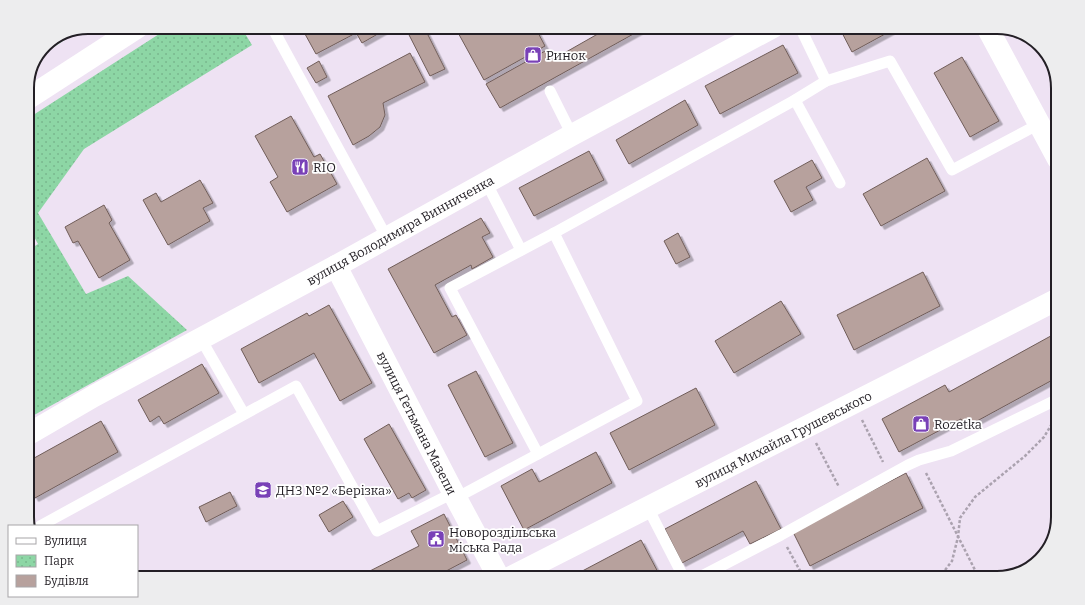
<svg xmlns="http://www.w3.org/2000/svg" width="1085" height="605" viewBox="0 0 1085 605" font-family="Bitter,serif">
<defs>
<pattern id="park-dots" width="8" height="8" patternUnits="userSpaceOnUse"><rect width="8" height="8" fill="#8dd6a5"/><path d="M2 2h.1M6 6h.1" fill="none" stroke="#79b78e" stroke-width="1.8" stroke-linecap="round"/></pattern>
<filter id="shadow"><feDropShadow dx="3.5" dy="3.5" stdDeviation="0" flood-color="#0004"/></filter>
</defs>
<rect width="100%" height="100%" fill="#eee2f3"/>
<g fill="url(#park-dots)">
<polygon points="170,27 241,27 252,45 84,149 38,213 86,294 128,276 187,330 27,419 27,251 38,244 27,224 27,119"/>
<polygon points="78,31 39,57 45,45"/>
</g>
<g fill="#b7a19d" stroke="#705d59" filter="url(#shadow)">
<polygon points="319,27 350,27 354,34 316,54 305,34"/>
<polygon points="358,27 390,27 362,43 354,29"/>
<polygon points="405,27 424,27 445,69 430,76"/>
<polygon points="461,27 535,27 545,46 484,80 456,29"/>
<polygon points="610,27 646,27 500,108 486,84 547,50 552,60"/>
<polygon points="839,27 898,27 852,52"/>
<polygon points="783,45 798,73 720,114 705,86"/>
<polygon points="410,53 425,82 383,103 385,115 380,127 369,136 353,145 328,96"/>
<polygon points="962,57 999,121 970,137 934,73"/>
<polygon points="319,61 327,77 316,83 307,68"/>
<polygon points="685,100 698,125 629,164 616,140"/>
<polygon points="291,116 314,157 320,154 337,184 287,212 270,182 278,177 255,136"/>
<polygon points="589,151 604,180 534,216 519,188"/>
<polygon points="927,158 945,191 881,226 863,194"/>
<polygon points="812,160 822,178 806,187 813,200 791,212 774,181"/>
<polygon points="200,180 213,203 203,208 210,221 168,245 143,200 156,193 161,202"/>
<polygon points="104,205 112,220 109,223 130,260 99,278 78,241 73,243 65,227"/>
<polygon points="481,218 490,233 482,237 493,257 472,269 471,265 435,285 452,317 456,315 467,335 434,353 388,269"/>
<polygon points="678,233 690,257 676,264 664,241"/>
<polygon points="923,272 940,306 854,350 837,315"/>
<polygon points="781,301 801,334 734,373 715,341"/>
<polygon points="329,305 372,383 340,401 314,353 259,383 241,349 307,313 309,316"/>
<polygon points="1058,332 1058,377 966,427 961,419 899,452 882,419 945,385 949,392"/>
<polygon points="202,364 219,393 164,424 159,416 150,422 138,400"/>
<polygon points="476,371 513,443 485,457 448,385"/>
<polygon points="696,388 715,425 629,470 610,433"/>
<polygon points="101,421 118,452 35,498 27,484 27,462"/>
<polygon points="389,424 426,490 412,498 409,493 398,499 364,439"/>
<polygon points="596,452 612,483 524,530 501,486 532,469 539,482"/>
<polygon points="906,473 923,508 810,566 793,532"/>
<polygon points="756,481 781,529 750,544 743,531 682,563 665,529"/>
<polygon points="230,492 237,506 206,522 199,507"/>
<polygon points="343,501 353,517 329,532 319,515"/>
<polygon points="444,514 467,560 433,578 364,578 362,575 419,546 411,531"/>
<polygon points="641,540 659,574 651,578 569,578"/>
</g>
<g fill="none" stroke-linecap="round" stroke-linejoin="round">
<g stroke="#aba2af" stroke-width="2.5" stroke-dasharray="3 2" stroke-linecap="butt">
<polyline points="862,420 883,462"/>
<polyline points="816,443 839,487"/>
<polyline points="926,473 979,578"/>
<polyline points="787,547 804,578"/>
<polyline points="801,571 812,578"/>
<polyline points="939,578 952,561 958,537 960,518 975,497 1025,456 1044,437 1056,417"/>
</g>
<g stroke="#fff" stroke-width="11">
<polyline points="272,27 387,238"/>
<polyline points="800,27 826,81"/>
<polyline points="550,91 572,135"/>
<polyline points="795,100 840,183"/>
<polyline points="486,182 521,250"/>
<polyline points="201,339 244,414"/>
<polyline points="538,454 450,288 554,233 795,100 826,81 890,61 952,170 1039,124"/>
<polyline points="456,498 637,401 554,233"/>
<polyline points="648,508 684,578"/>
<polyline points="40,526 296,386 377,531 453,493"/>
<polyline points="698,578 781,535 908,465 919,460 951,451 1058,399"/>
</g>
<g stroke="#fff" stroke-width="22">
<polyline points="336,266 456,498 499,578"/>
<polyline points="27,435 94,396 336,266 572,135 773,27"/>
<polyline points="509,578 1058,299"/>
</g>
<polyline stroke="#fff" stroke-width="22" points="987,27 1058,159"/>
<polyline stroke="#fff" stroke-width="22" points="27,99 138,27"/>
</g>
<defs>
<symbol id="shop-square" viewBox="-11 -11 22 22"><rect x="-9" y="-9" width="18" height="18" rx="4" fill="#7941b7" stroke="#fff"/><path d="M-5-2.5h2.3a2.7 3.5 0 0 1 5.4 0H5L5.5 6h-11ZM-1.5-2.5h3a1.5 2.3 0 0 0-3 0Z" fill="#fff"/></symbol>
<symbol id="restaurant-square" viewBox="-11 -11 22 22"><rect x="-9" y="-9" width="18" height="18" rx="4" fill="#7941b7" stroke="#fff"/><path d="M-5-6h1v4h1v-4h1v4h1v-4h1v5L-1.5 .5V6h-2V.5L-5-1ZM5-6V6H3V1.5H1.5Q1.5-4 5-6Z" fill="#fff"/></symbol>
<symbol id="school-square" viewBox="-11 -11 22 22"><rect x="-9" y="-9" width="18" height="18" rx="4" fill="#7941b7" stroke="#fff"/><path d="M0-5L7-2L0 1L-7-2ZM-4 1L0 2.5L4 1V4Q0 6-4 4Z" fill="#fff"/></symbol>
<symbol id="civic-square" viewBox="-11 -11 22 22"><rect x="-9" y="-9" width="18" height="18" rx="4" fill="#7941b7" stroke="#fff"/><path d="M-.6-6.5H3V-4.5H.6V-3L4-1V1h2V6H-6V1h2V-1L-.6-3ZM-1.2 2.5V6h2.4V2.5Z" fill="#fff"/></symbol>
</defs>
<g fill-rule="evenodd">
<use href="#shop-square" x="523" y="45" width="20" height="20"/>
<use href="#restaurant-square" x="290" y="157" width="20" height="20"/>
<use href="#shop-square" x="911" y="414" width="20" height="20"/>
<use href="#school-square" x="253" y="480" width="20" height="20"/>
<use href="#civic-square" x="426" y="529" width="20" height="20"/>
</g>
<g text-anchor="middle" stroke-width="3.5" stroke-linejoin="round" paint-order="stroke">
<g font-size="13" fill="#231f25" stroke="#fff" text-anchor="start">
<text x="546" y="60">Ринок</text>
<text x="313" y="172">RIO</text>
<text x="934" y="429">Rozetka</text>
<text x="276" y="495">ДНЗ №2 «Берізка»</text>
<text x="449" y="537">Новороздільська<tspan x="449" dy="15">міська Рада</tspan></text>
</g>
<g font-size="13" fill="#231f25" stroke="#fff">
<text transform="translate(400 230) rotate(-29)" y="5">вулиця Володимира Винниченка</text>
<text transform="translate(417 423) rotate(63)" y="5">вулиця Гетьмана Мазепи</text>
<text transform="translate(783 439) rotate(-27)" y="5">вулиця Михайла Грушевського</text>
</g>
</g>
<path d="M0 0H1085V605H0ZM88 34H997A54 54 0 0 1 1051 88V517A54 54 0 0 1 997 571H88A54 54 0 0 1 34 517V88A54 54 0 0 1 88 34Z" fill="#ededee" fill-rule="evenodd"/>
<path fill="none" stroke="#231f25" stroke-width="2" d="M88 34H997A54 54 0 0 1 1051 88V517A54 54 0 0 1 997 571H88A54 54 0 0 1 34 517V88A54 54 0 0 1 88 34Z"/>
<rect x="8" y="525" width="130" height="72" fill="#ffffff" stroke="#a7a5a8"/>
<rect x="16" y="538" width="20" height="6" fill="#ffffff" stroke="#a7a5a8"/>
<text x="44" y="545" font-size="12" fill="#231f25">Вулиця</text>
<rect x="16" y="555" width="20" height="12" fill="url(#park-dots)" stroke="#a7a5a8"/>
<text x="44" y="565" font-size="12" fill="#231f25">Парк</text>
<rect x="16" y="575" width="20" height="12" fill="#b7a19d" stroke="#a7a5a8"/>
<text x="44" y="585" font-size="12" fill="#231f25">Будівля</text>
</svg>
